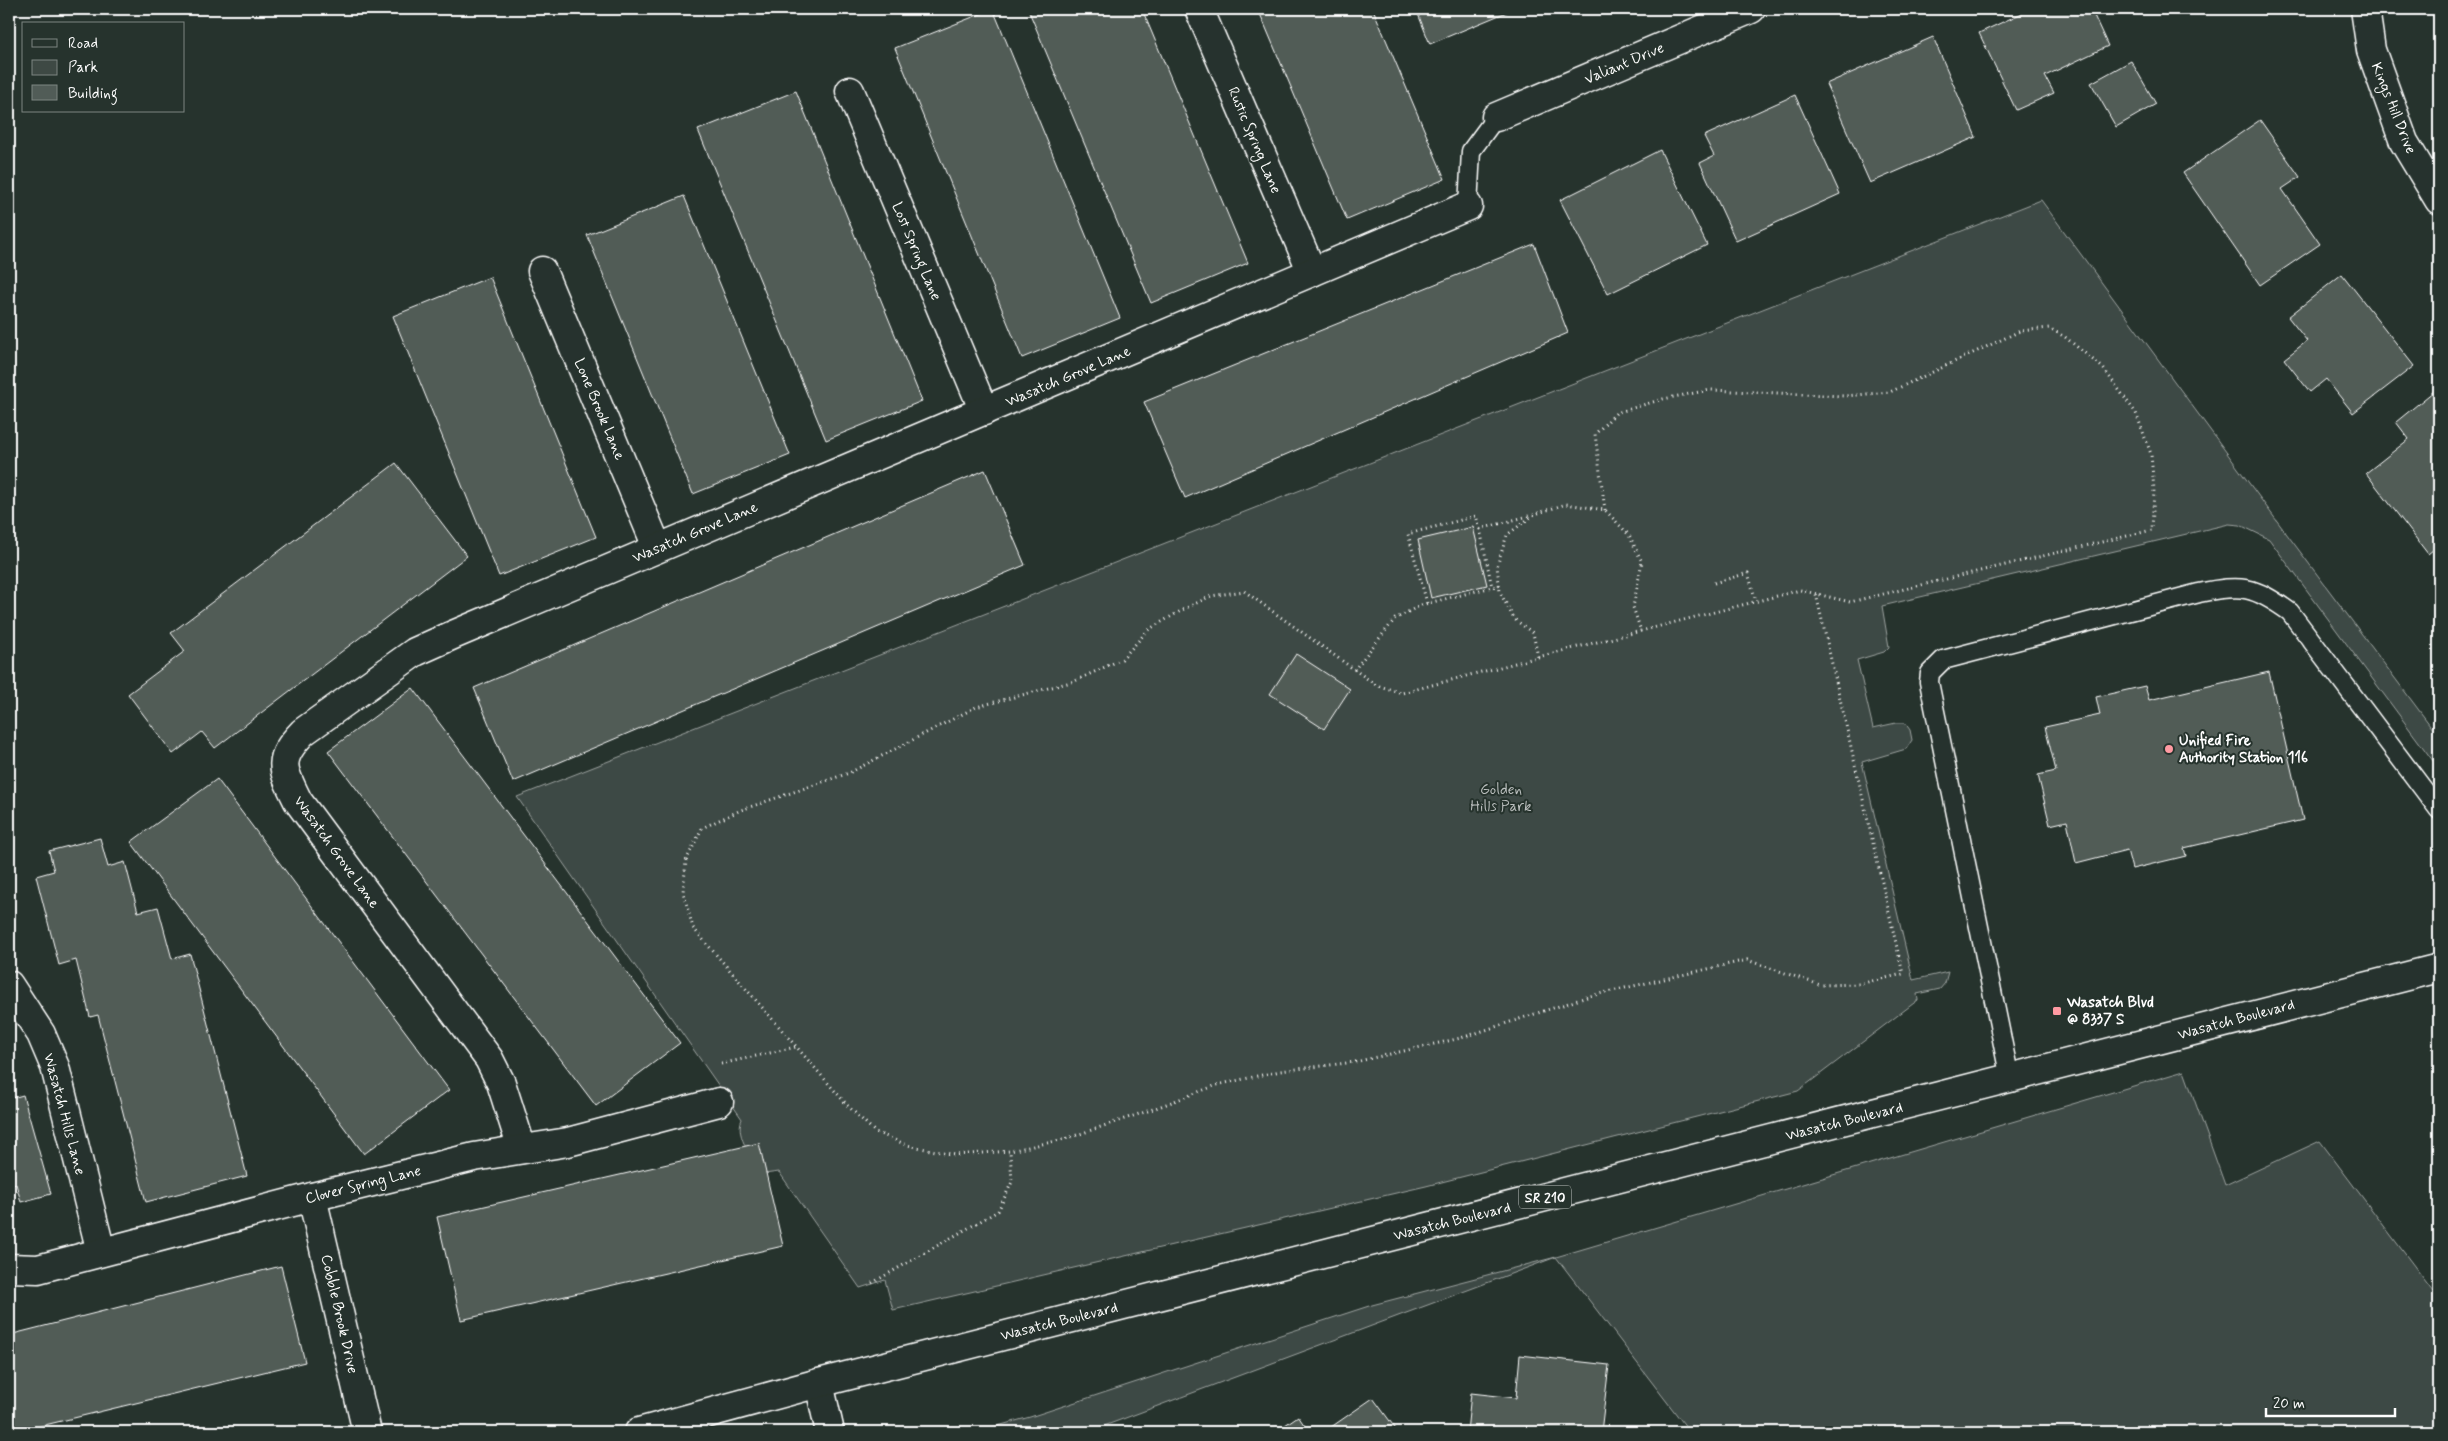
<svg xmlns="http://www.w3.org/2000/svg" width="2448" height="1441" viewBox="0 0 2448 1441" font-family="Mynerve,sans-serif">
<rect width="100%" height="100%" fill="#26332d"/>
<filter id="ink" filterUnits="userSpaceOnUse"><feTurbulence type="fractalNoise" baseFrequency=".02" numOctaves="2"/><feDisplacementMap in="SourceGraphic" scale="10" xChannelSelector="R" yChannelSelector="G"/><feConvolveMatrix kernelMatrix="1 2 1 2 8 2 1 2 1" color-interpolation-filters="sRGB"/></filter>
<g filter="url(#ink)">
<g fill="#3e4944" stroke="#9ea4a2">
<path d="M2041 200 2271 513 2439 737V769L2269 539 2240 525 2229 524 1882 606 1889 647 1884 652 1857 660 1873 728 1896 723H1905L1910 730 1912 740 1906 749 1862 762 1913 980 1948 972 1945 983 1940 989 1917 994 1918 1000 1798 1091 1426 1186 893 1310 885 1280 860 1288 779 1172 764 1174C754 1161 734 1136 742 1119L517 797Z"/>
<polygon points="2184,1071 2225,1185 2320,1141 2439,1299 2439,1432 1690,1432 1556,1257 1088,1432 976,1432 1030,1417 1372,1305 1556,1257"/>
</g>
<g fill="#515c57" stroke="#fff">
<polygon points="993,9 1120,318 1022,358 895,48"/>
<polygon points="1028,9 1142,9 1248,263 1151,303"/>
<polygon points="1258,9 1373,9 1445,179 1347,220"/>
<polygon points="1416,9 1514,9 1430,44"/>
<polygon points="2031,9 2091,9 2108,46 2045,76 2054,93 2016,110 1979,33"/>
<polygon points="2171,9 2197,9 2172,14"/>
<polygon points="1933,37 1976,137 1870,183 1826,84"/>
<polygon points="2131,61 2156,104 2116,127 2091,83"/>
<polygon points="796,91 922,401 826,440 698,130"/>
<polygon points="1795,95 1840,194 1736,241 1700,163 1714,156 1704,136"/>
<polygon points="2260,120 2300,177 2282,189 2320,244 2260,285 2183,173"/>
<polygon points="1660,150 1707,245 1608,294 1560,200"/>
<polygon points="684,196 790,455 693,494 587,235"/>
<polygon points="1534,244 1568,333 1185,498 1144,402"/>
<polygon points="2342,274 2414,366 2353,413 2326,379 2310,392 2284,359 2307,341 2288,317"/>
<polygon points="490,277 596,537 499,576 393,316"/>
<polygon points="2434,391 2439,397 2439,452 2437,454 2439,457 2439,545 2428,554 2366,473 2409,439 2396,422"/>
<polygon points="396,463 467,556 215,748 202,732 173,754 128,694 185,651 171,633"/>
<polygon points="985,470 1025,565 513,782 474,688"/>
<polygon points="1473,527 1487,585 1431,598 1418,540"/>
<polygon points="1296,654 1350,689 1324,729 1270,694"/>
<polygon points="2269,672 2303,820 2184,848 2186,856 2132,869 2127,850 2076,863 2067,821 2050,825 2038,775 2056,771 2045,727 2100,715 2096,697 2145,686 2149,700"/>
<polygon points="413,688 680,1043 596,1106 328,751"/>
<polygon points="217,779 449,1090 364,1154 131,842"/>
<polygon points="100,838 108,867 125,862 138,912 158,907 172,959 190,954 247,1176 146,1202 98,1015 90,1017 76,960 59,965 36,876 54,871 49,851"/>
<polygon points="23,1095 51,1194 21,1202 16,1184 9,1186 9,1099"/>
<polygon points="759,1143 783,1246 461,1320 437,1217"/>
<polygon points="281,1266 305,1362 16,1432 11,1413 9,1413 9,1335"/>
<polygon points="1520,1355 1609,1365 1601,1432 1467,1432 1471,1393 1516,1398"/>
<polygon points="1373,1398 1398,1432 1324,1432"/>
<polygon points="1298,1416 1309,1432 1275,1432"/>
</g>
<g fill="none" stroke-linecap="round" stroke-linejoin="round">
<defs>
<g id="service">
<polyline points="1468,206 1471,151 1496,117"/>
<path d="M2010 1079 1929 682 1930 673 1943 660 2199 593C2242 584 2254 586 2290 612L2439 810"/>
</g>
<g id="minor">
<polyline points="1199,9 1312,272"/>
<polyline points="2365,9 2371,50 2404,142 2439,200"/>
<polyline points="850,91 984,411"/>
<polyline points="1496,117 1751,9"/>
<polyline points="542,271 657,547"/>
<polyline points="9,985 41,1034 55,1067 101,1252"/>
<path d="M522 1149 501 1083 489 1059 298 801C282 769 276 760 303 732L415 652 453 635 1468 206"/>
<polyline points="312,1197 367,1432"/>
<polyline points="9,1268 38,1269 312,1197 474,1157 568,1142 719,1102"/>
<polyline points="819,1383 830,1432"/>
</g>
<polyline id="primary" points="639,1432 819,1383 2439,968"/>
</defs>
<use href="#service" stroke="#fff" stroke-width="21"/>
<use href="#minor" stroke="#fff" stroke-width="31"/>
<use href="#primary" stroke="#fff" stroke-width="31"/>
<g stroke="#fff" stroke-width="3" stroke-dasharray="1 4" stroke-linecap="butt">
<polyline points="1605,510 1595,434 1616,413 1663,399 1710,390 1845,396 1890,392 2020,331 2049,328 2065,337 2103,368 2136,413 2151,454 2154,490 2152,530 1850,602 1800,590 1641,631"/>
<polyline points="1480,529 1492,587"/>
<polyline points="1714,583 1748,573 1756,601"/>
<polyline points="1427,603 1408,534 1476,516 1480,529 1532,515"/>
<polyline points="1538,657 1641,631 1633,607 1642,562 1629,535 1605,510 1566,504 1535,514 1507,535 1497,566 1500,592 1514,619 1533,633 1538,657 1402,693 1376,685 1244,591 1211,596 1184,609 1148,630 1122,659 1075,681 976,707 849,773 741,810 702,828 686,861 683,892 693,928 848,1106 875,1132 907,1145 955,1155 1010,1151 1065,1139 1145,1112 1217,1085 1280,1071 1355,1062 1461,1038 1590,996 1747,960 1820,985 1859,984 1903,974 1816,594"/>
<polyline points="1354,670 1395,619 1421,605 1500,585"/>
<polyline points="721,1064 796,1047"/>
<polyline points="872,1283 998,1211 1012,1182 1010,1151"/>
</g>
<use href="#service" stroke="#26332d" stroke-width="18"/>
<use href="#minor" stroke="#26332d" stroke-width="28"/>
<use href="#primary" stroke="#26332d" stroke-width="28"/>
</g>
</g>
<g fill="#ff9aa2" stroke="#26332d" stroke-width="2">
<circle cx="2169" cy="749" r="5"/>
<rect x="2052" y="1006" width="10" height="10" rx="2.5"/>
</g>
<g text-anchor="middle" stroke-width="4" stroke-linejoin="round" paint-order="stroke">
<rect fill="#26332d" stroke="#bec2c0" stroke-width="1" x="1519" y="1185.5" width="52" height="23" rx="4"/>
<g font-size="14" font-weight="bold" fill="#fff">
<text x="1545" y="1202">SR 210</text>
</g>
<g font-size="15" fill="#fff" stroke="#26332d">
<text transform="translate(1624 63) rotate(-23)" y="5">Valiant Drive</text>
<text transform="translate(2394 108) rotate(68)" y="5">Kings Hill Drive</text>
<text transform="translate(1255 140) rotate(67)" y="5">Rustic Spring Lane</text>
<text transform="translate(917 251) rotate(67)" y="5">Lost Spring Lane</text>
<text transform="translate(1068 376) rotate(-23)" y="5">Wasatch Grove Lane</text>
<text transform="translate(600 409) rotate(67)" y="5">Lone Brook Lane</text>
<text transform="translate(695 532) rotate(-23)" y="5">Wasatch Grove Lane</text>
<text transform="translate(337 852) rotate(54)" y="5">Wasatch Grove Lane</text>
<text transform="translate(2236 1019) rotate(-15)" y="5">Wasatch Boulevard</text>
<text transform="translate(65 1114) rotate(75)" y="5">Wasatch Hills Lane</text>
<text transform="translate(1844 1121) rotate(-14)" y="5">Wasatch Boulevard</text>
<text transform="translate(363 1184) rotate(-14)" y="5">Clover Spring Lane</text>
<text transform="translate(1452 1221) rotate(-14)" y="5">Wasatch Boulevard</text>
<text transform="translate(340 1314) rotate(77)" y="5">Cobble Brook Drive</text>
<text transform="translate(1059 1321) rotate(-14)" y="5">Wasatch Boulevard</text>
</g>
<g font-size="15" font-weight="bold" fill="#fff" stroke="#26332d" text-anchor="start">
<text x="2179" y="745">Unified Fire<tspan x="2179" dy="17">Authority Station 116</tspan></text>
<text x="2067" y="1007">Wasatch Blvd<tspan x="2067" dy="17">@ 8337 S</tspan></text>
</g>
<g font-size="15" fill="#bbbfbe" stroke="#26332d">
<text x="1501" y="794">Golden<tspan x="1501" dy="17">Hills Park</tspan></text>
</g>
</g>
<rect width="2448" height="1441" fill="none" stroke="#26332d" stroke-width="30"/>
<rect x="15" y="15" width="2418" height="1411" fill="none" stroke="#fff" stroke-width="2" filter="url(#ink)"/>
<rect x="22" y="22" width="162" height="90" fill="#26332d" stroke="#7d8581"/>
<rect x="32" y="39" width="25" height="8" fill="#26332d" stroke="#7d8581"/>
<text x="68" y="48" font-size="15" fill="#ffffff">Road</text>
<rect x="32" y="60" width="25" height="15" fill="#3e4944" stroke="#7d8581"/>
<text x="68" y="72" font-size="15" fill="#ffffff">Park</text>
<rect x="32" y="85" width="25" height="15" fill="#515c57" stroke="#7d8581"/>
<text x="68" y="98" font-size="15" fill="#ffffff">Building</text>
<path d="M2266 1408v8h129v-8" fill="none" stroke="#ffffff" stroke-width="2.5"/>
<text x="2273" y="1408" font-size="15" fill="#ffffff" stroke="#26332d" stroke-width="4" paint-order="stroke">20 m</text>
</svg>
